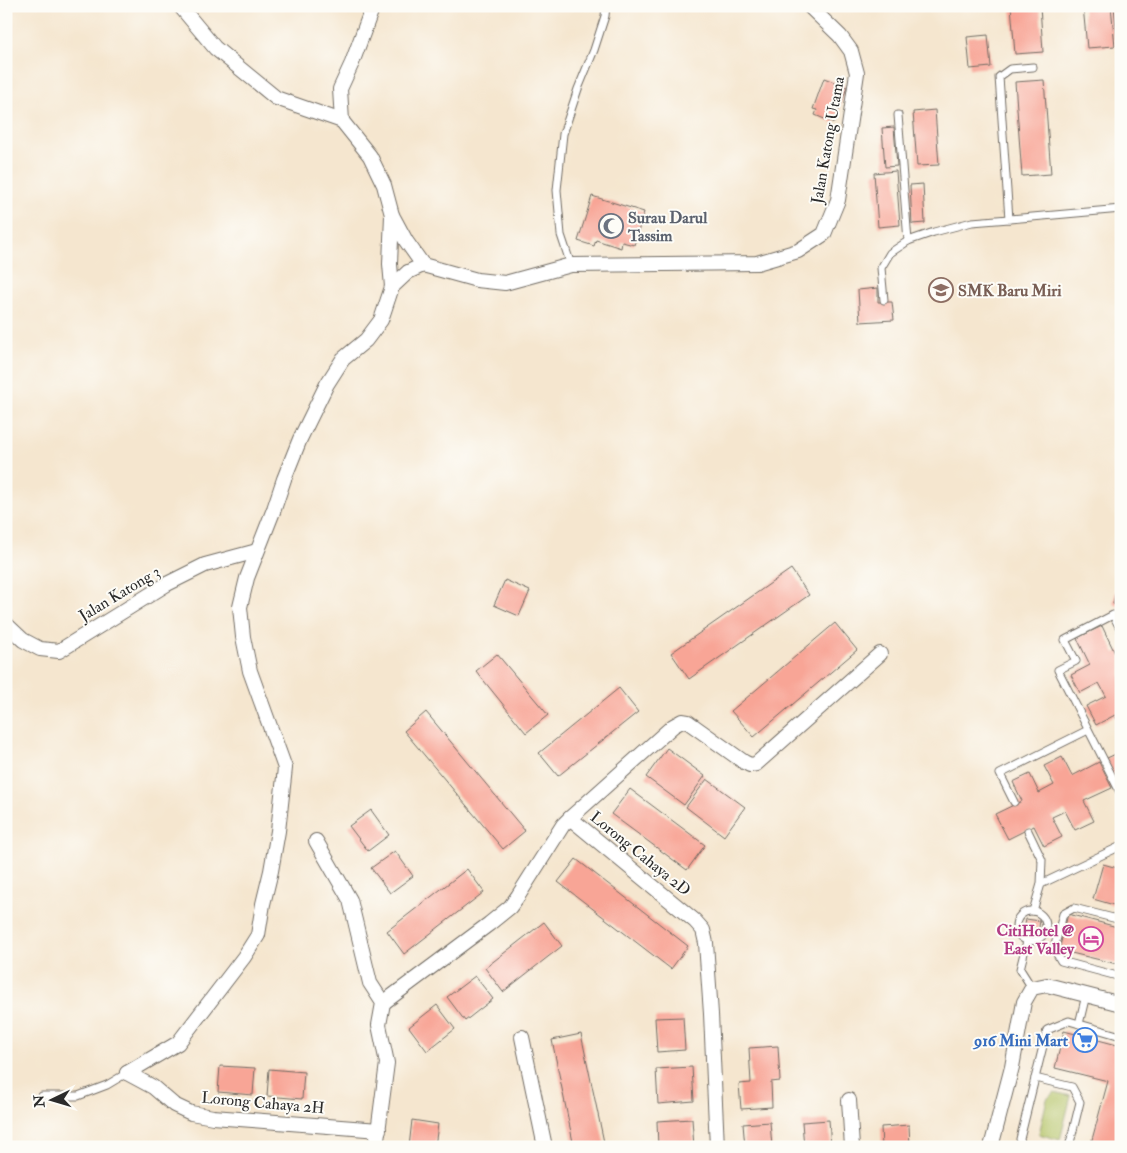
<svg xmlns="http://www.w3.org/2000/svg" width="1127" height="1153" viewBox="0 0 1127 1153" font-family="'IM FELL Double Pica',serif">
<rect width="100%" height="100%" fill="#fdfcf7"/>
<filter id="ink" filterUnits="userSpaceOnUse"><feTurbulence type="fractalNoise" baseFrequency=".02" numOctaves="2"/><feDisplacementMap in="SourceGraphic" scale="10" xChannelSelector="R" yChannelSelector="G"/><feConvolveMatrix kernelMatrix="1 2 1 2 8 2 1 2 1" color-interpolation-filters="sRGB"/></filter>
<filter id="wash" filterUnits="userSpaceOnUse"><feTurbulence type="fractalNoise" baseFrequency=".0096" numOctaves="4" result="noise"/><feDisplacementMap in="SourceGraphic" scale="20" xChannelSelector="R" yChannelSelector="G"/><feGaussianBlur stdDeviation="1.12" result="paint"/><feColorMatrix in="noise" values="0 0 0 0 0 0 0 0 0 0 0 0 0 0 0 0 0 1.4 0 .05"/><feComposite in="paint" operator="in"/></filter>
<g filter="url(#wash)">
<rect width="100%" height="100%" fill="#f5e6cf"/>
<polygon fill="#b4c366" stroke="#707748" points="1054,1092 1071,1096 1060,1140 1039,1134 1047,1099"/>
<g id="blocks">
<g fill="#f8a596">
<polygon points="1011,6 1040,6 1043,52 1015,54"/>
<polygon points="1083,6 1111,6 1115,46 1087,48"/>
<polygon points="1114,6 1121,6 1121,39 1117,39"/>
<polygon points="988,35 991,67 970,69 967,37"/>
<polygon points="824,78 847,87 834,123 815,115 817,110 813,109"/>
<polygon points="1044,80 1051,174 1022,176 1015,82"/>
<polygon points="935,110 939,165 917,166 913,112"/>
<polygon points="894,127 897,166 885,167 882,128"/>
<polygon points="896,171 900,225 878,227 874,173"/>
<polygon points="923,184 925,223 912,224 910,185"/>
<polygon points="592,196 644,212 634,245 622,242 621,248 596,240 594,246 578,241"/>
<polygon points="878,288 878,302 892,302 894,320 860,322 858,290"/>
<polygon points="791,569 809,595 689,679 671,653"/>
<polygon points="505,580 530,591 519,616 494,605"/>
<polygon points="1116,591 1121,592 1121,606 1113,604"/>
<polygon points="835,623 857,650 754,737 731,711"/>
<polygon points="1102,626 1115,653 1121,650 1121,727 1115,715 1096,725 1086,706 1106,696 1099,683 1080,693 1071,675 1090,665 1077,638"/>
<polygon points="497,654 548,715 526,733 476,671"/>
<polygon points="619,688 638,712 558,776 539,753"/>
<polygon points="426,712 525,831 503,849 404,731"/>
<polygon points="667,748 705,776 684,805 646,777"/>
<polygon points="1120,752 1121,754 1121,779 1116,781 1105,759"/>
<polygon points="1062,757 1072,776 1099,762 1112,788 1084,801 1094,821 1075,830 1065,811 1052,817 1062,837 1044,846 1034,826 1008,839 995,814 1022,801 1013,782 1030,774 1039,793 1054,785 1044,766"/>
<polygon points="707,779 745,807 724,836 686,807"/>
<polygon points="630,789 705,845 687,870 611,814"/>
<polygon points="371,810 389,835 368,851 349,826"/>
<polygon points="395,851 413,876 390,893 371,868"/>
<polygon points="576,859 688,946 671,969 558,882"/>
<polygon points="1103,864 1121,869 1121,907 1093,899"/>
<polygon points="467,869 484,892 404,954 387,931"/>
<polygon points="1068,914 1121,928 1121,965 1059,950"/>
<polygon points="1026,919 1040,921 1038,933 1024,930"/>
<polygon points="544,922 562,946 503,992 485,968"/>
<polygon points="475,976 493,999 465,1021 447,997"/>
<polygon points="437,1005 455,1029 427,1051 409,1027"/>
<polygon points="683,1017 685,1050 657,1052 655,1018"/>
<polygon points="1064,1031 1121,1046 1121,1147 1090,1147 1108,1081 1055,1068"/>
<polygon points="581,1034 605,1147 574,1147 552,1040"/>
<polygon points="778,1046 780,1081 771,1082 772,1107 741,1109 739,1084 751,1083 749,1048"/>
<polygon points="220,1066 255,1068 253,1095 218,1092"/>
<polygon points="692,1067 694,1101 658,1104 656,1069"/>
<polygon points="269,1069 304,1072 302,1099 267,1096"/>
<polygon points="692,1119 694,1147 658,1147 657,1121"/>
<polygon points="412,1120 438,1124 435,1147 409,1147"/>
<polygon points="829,1120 831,1147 804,1147 802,1122"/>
<polygon points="770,1122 772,1147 745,1147 743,1124"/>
<polygon points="909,1125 910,1147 882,1147 881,1127"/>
</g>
</g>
</g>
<g filter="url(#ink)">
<use href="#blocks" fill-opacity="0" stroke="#726c64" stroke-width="1"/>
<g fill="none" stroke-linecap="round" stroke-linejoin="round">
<defs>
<g id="service">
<polyline points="1033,67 1010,69 999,77 1009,219 1121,209"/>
<polyline points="898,115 908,241"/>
<polyline points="571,265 561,235 557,190 563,134 578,89 594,50 605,16 606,6"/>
<polyline points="884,300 881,268 890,253 908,241 934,232 972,222 1009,219"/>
<polyline points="1121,630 1113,615 1065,640 1076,661 1058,670 1121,794"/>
<polyline points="1014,802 1000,774 1088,730"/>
<polyline points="1028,831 1042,860 1041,884"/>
<polyline points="1033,911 1041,884 1121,846"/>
<circle cx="1031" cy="926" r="15"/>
<polyline points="1121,920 1074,908 1063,914 1054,949 1061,961 1121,977"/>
<polyline points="1027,941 1020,969 1032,988"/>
<polyline points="1079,1024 1086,995"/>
<polyline points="1035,1078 1072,1087 1080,1102 1069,1147"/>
<polyline points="42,1096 78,1096 107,1085 127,1073"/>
<polyline points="1023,1147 1020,1139 1047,1030 1069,1021 1121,1036"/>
</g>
<g id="minor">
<polyline points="180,6 215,48 276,98 342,121 370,156 384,185 392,215 406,241 423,265 477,280 505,283 571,265 757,263 798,251 824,234 838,200 857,73 851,51 840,36 809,6"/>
<polyline points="342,121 340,89 352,63 373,6"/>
<polyline points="392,215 390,264 392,287"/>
<polyline points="6,624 23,640 40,649 59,651 167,584 205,565 257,551"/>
<polyline points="570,818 673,726 682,721 688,722 744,762 750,765 756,764 880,654"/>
<polyline points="316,841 350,900 370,983 383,1003 379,1025 387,1063 376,1147"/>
<polyline points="383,1003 489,924 510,907 518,896 563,825 570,818 695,921 703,930 706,943 711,1014 717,1147"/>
<polyline points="522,1037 545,1147"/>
<polyline points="127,1073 178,1043 244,957 258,935 263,904 271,871 278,831 285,768 250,671 243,637 240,607 247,578 274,509 284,479 300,439 327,384 343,359 366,340 381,320 392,287 408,272 423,265"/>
<polyline points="127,1073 153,1087 174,1105 191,1113 213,1117 379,1130"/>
<polyline points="849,1100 852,1147"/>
<polyline points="991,1147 1012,1067 1024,1002 1032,988 1047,985 1121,1004"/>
</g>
</defs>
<use href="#service" stroke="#726c64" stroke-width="9"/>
<use href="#minor" stroke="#726c64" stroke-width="16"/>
<use href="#service" stroke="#fff" stroke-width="7"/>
<use href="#minor" stroke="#fff" stroke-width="14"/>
</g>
</g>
<defs>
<symbol id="mosque-ring" viewBox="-11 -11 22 22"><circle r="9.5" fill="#fdfcf7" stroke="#6b7280" stroke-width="1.5"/><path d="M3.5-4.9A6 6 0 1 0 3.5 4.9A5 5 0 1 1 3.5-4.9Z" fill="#6b7280"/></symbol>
<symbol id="school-ring" viewBox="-11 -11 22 22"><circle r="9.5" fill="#fdfcf7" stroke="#8d6e63" stroke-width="1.5"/><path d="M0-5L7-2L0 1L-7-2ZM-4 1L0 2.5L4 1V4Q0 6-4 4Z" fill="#8d6e63"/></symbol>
<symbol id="hotel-ring" viewBox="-11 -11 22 22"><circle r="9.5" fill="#fdfcf7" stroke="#d1479c" stroke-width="1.5"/><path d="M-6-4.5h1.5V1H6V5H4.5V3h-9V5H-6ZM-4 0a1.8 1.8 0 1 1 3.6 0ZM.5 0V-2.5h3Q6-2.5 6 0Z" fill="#d1479c"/></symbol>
<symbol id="supermarket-ring" viewBox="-11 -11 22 22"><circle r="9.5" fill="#fdfcf7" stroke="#3f7fe0" stroke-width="1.5"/><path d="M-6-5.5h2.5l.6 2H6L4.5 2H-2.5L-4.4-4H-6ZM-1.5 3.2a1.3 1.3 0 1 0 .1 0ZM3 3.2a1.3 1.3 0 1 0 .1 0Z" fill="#3f7fe0"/></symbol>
</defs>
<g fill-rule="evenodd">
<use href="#mosque-ring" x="597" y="212" width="28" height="28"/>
<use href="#school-ring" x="927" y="276" width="28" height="28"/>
<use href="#hotel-ring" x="1077" y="925" width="28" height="28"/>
<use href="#supermarket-ring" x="1071" y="1026" width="28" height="28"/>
</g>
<g text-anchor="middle" stroke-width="4" stroke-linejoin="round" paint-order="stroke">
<g font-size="16" fill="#2b2b2b" stroke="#fdfcf7">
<text transform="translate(827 140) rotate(-80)" y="6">Jalan Katong Utama</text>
<text transform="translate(119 593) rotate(-31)" y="6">Jalan Katong 3</text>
<text transform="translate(641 853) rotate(39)" y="6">Lorong Cahaya 2D</text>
<text transform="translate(263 1102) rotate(5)" y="6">Lorong Cahaya 2H</text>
</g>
<g font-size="16" font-weight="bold" fill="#5b616d" stroke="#fdfcf7" text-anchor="start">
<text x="628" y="223">Surau Darul<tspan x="628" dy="18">Tassim</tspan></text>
</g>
<g font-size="16" font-weight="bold" fill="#785e54" stroke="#fdfcf7" text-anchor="start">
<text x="958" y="296">SMK Baru Miri</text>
</g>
<g font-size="16" font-weight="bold" fill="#b23c85" stroke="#fdfcf7" text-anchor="end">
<text x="1074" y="936">CitiHotel @<tspan x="1074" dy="18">East Valley</tspan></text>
</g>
<g font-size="16" font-weight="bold" fill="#366cbe" stroke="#fdfcf7" text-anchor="end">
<text x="1068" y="1046">916 Mini Mart</text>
</g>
</g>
<rect width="1127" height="1153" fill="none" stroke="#fdfcf7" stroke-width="25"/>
<g transform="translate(52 1100) rotate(265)" stroke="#fdfcf7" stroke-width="4" paint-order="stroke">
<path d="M0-4L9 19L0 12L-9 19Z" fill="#2b2b2b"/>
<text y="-8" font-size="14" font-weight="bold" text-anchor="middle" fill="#2b2b2b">N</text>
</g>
</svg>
